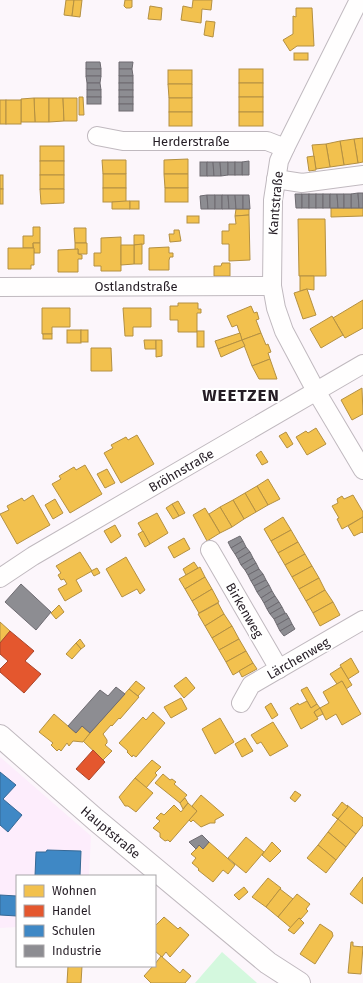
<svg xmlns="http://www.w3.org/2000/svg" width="363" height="983" viewBox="0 0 363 983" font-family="'Fira Sans',sans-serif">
<rect width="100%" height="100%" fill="#fcf6fb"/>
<polygon fill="#fdedfc" points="0,757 91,836 89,876 17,876 17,927 0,928"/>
<polygon fill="#d4f8de" points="222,952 257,983 195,983"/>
<g fill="#f2c14e" stroke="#b49042">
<polygon points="66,0 74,0 72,16 64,15"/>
<polygon points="74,0 82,0 80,17 72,16"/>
<polygon points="125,0 132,0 132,7 130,8 126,8 124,6"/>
<polygon points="193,0 212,0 211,10 202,9 201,23 181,20 183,6 192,8"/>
<polygon points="150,6 162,8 161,20 148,19"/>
<polygon points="296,8 312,8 314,46 297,46 290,51 283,40 293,34 293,16 296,17"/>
<polygon points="206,21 215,22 213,37 204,35"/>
<rect x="294" y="53" width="14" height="7"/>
<rect x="239" y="69" width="24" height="14"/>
<rect x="168" y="70" width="24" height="14"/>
<rect x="239" y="83" width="24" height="14"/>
<polygon points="168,84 192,84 192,98 169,98"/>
<polygon points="79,97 83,97 84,115 79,115"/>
<rect x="239" y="97" width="24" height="15"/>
<polygon points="34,98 49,98 49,122 35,122"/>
<polygon points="34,98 35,122 21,122 21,99"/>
<polygon points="49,98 63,98 64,121 49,122"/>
<polygon points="63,98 77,98 77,121 64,121"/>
<rect x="169" y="98" width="23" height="14"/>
<rect x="0" y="100" width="6" height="24"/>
<rect x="6" y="100" width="15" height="24"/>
<rect x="169" y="112" width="23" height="14"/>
<rect x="239" y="112" width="24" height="14"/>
<polygon points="363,138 363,162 358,163 354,139"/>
<polygon points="354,139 358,163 344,165 340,141"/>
<polygon points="340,141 344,165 330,167 326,144"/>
<polygon points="326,144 330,167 316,169 312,145"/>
<rect x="40" y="146" width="24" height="15"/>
<polygon points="314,156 316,170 309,171 307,157"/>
<polygon points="188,159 188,174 164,174 164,160"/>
<polygon points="102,160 126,160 126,174 103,174"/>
<rect x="40" y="161" width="24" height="14"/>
<rect x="103" y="174" width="23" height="14"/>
<polygon points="164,174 188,174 188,188 165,188"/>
<rect x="0" y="175" width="3" height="14"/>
<rect x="40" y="175" width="24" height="14"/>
<rect x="103" y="188" width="23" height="14"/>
<rect x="165" y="188" width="23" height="14"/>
<rect x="0" y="189" width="3" height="15"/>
<polygon points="40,189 64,189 64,203 41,204"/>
<polygon points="126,201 130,201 130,209 112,209 112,202"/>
<rect x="130" y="201" width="9" height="8"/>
<polygon points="331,208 363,208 363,216 331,217"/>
<polygon points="236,209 249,209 249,215 235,216"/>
<polygon points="249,215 250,260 229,261 229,244 222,244 222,231 229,231 229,224 236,224 235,216"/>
<rect x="187" y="216" width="12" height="7"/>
<polygon points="298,219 325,219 326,276 299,276"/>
<polygon points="33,227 40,227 40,243 33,243 33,248 23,248 23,236 33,236"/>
<polygon points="74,228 86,228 86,243 75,243"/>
<polygon points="174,230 179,230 181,241 170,242 169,234 174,234"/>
<polygon points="134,235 144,235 144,244 134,245"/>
<polygon points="121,237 121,271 101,271 101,266 94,266 94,253 101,253 101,238"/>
<polygon points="33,243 40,243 40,253 34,253"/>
<polygon points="75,243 87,243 87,254 78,254 78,249 75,250"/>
<polygon points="142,244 142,264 134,264 134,245"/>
<polygon points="121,245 134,245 134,264 121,265"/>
<polygon points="169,247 169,253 173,253 173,257 170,257 169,260 169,270 149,270 149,248"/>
<polygon points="8,248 34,248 34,265 31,265 31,269 8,269"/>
<polygon points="78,249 78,254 82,255 82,259 78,259 78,272 58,272 58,250"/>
<polygon points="222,263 230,263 230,276 214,276 214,266 221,266"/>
<polygon points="300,276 314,276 314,290 307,289 300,291"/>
<polygon points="307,289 316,315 303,319 294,293"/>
<polygon points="363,300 363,328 345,338 333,318"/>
<polygon points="178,303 198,303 198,309 201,309 201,313 197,313 197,332 178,332 178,320 170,320 170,306 178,306"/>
<polygon points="251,306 254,313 257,312 259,319 256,320 261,333 242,340 237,325 232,327 227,316"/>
<polygon points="42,308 70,308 70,327 52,327 52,334 42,334"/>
<polygon points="123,308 151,308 151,327 133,327 133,336 125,336"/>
<polygon points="332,316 343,335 321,348 310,329"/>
<rect x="67" y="330" width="14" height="13"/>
<rect x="81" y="330" width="7" height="12"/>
<rect x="197" y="331" width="7" height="16"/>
<polygon points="240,333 242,340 218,349 215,341"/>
<polygon points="261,333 266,345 268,344 271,352 268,353 270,359 252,366 242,340"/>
<rect x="43" y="334" width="9" height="5"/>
<polygon points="144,340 156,340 156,349 145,349"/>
<polygon points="156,340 162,340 162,356 156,357"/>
<polygon points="242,340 245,346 221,357 218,349"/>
<polygon points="91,348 111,348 112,371 91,371"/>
<polygon points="270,359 277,379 259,379 252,366"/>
<polygon points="362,388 363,414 352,420 341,400"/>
<polygon points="316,428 326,444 307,455 296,437 306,431 308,433"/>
<polygon points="286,432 293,444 287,448 279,436"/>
<polygon points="137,435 154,464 121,483 104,453 113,448 111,445 126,437 128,440"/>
<polygon points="261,451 268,462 262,465 256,455"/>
<polygon points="85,465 102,494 70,513 52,484 61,479 59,476 74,467 76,470"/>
<polygon points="107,469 115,483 105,488 97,474"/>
<polygon points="268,479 280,499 268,505 257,486"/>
<polygon points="257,486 268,505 256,512 245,493"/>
<polygon points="245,493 256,512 244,519 233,500"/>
<polygon points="33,495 50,525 17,544 0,514 9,510 7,506 22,498 24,501"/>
<polygon points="353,495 363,512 363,517 342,529 337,519 339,518 332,506 338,503 337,499 342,496 344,499"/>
<polygon points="55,499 63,513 53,519 45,505"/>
<polygon points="233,500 244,519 232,527 220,507"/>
<polygon points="178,501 185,513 179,516 172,504"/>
<polygon points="172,504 179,516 173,519 166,508"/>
<polygon points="220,507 232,527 220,533 209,514"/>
<polygon points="205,508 220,533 207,541 193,515"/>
<polygon points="157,513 168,533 150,544 138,523"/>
<polygon points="283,517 291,530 271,541 264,529"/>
<polygon points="363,517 363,533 362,532 354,536 348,526"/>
<polygon points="115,525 121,536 111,543 104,531"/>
<polygon points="291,530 298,542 278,553 271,541"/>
<polygon points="143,531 150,544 145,547 138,534"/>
<polygon points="184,538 190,549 174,558 168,547"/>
<polygon points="298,542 305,554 285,565 278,553"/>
<polygon points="80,552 92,571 76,580 82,591 65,601 58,589 67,584 64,579 61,580 58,575 61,573 56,566"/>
<polygon points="305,554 312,566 292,577 285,565"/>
<polygon points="126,557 145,590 140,594 137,589 122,597 106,569"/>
<polygon points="194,562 198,568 186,575 183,569"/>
<polygon points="312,566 319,578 299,589 292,577"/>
<polygon points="200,567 205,577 185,589 179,579"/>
<polygon points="97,568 100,573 94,576 91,571"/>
<polygon points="205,577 212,589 192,601 185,589"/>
<polygon points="319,578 325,590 306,601 299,589"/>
<polygon points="212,589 219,602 199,613 192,601"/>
<polygon points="325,590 333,602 313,613 306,601"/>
<polygon points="333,602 340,615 320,626 313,613"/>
<polygon points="218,603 224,614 205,626 198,614"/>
<polygon points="59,605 64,612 56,619 51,613"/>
<polygon points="224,614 232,626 212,638 205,626"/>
<polygon points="0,622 10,631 0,643"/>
<polygon points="232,626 239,639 219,650 212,638"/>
<polygon points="80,639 85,646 81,649 76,643"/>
<polygon points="239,639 246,651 226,662 219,650"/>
<polygon points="76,643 81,649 72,659 66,654"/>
<polygon points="246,651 253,663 233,675 226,662"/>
<polygon points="351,658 359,672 348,679 340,665"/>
<polygon points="253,663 257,669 242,677 239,671"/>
<polygon points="341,667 352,685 346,689 342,681 337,684 330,674"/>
<polygon points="186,677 195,688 184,698 174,686"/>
<polygon points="136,681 145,688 138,696 129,689"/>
<polygon points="342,681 361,714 342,725 336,714 326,720 320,708 329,703 323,692"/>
<polygon points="307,687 317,704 311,708 301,690"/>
<polygon points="129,689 139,697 120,719 119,718 112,726 111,725 103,734 107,740 107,743 105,745 112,751 103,760 83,741"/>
<polygon points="181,698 187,709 171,718 164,707"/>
<polygon points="307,701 311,708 317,704 320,708 314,712 318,719 301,729 290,708 298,703 299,705"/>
<polygon points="271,703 278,715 272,719 265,707"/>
<polygon points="320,708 323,714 317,717 314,712"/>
<polygon points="153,712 165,723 136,757 133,755 132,757 127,752 128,751 119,743 143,717 146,720"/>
<polygon points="54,714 76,733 82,726 90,733 83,742 73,741 69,746 67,743 61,751 59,749 57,751 51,745 53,743 39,732"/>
<polygon points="220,718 234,742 215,754 202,729"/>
<polygon points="273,722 288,746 270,756 261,742 257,744 251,735"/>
<polygon points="245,738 253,751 242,757 235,744"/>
<polygon points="152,760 161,767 155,773 157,775 146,788 135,778"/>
<polygon points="163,774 170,780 172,779 176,782 174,784 187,795 180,803 155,783"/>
<polygon points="135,778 153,793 136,812 128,806 125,806 119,797"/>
<polygon points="295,791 301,795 295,802 290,798"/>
<polygon points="201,795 224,815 215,820 215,823 210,823 201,827 193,820 191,822 189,820 197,811 192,806"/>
<polygon points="185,798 188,803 183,809 180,803"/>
<polygon points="342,802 348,807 338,819 332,815"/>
<polygon points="188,803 197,811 170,842 168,840 165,841 160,837 160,833 153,828 160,821 156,818 161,813 164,815 174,805 181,812"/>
<polygon points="347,805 363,818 363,825 356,834 336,818 338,819 348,807"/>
<polygon points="338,819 356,834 346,847 328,832"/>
<polygon points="328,832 346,847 336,860 318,845"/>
<polygon points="246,837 264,852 246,873 228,858"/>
<polygon points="209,842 235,865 228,874 223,870 213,882 198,870 199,869 192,863 196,858 191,854 196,849 199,845 203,849"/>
<polygon points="272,842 281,851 270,862 262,855"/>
<polygon points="318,845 336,860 326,873 307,858"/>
<polygon points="363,877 363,904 350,894"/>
<polygon points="268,878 281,888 266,907 252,897"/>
<polygon points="244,887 248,892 239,900 234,895"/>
<polygon points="280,889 293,899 278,917 266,907"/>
<polygon points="297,894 310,904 306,909 308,911 301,919 299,918 291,928 278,917"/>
<polygon points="164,917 178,929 180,927 189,935 170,957 166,952 162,957 155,951 155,926"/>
<polygon points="299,918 304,923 294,934 288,930"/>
<polygon points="320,924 332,932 333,936 315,964 300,954"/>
<polygon points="351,942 353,942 353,946 363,947 363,946 361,974 348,973"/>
<polygon points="161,956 180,973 183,969 191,976 185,983 151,983 144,976 153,966 155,966 155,964"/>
<polygon points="68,966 82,966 81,983 67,983"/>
</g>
<g fill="#e4572e" stroke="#ab462b">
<polygon points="10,631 34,651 25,661 41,674 24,693 0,672 0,669 8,661 0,654 0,643"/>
<polygon points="93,750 105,762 89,780 76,769"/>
</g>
<g fill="#3f88c5" stroke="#376895">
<polygon points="0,772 16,785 3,799 22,815 8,832 0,825"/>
<polygon points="47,850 81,851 80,876 35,876 36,852 46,852"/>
<polygon points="0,895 17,896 17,916 0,915"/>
</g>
<g fill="#8d8d92" stroke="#6e6b71">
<polygon points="86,62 100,62 101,69 86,69"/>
<polygon points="119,62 133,62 132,69 119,69"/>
<rect x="86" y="69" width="15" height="7"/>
<polygon points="119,69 132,69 133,76 119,76"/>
<polygon points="86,76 101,76 100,83 87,83"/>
<rect x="119" y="76" width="14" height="7"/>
<polygon points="87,83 100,83 101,90 87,90"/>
<rect x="119" y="83" width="14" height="7"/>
<rect x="87" y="90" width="14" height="7"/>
<rect x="119" y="90" width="14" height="7"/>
<rect x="87" y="97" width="14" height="7"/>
<rect x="119" y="97" width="14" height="7"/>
<rect x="119" y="104" width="14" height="7"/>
<polygon points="249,161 249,175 242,175 242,162"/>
<rect x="200" y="162" width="7" height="14"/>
<polygon points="207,162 213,162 214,176 207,176"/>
<polygon points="213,162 220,162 221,176 214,176"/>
<polygon points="220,162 228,162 228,175 221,176"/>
<rect x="228" y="162" width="7" height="13"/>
<rect x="235" y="162" width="7" height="13"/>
<polygon points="358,193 359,208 351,208 351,194"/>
<polygon points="358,193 363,193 363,208 359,208"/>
<polygon points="295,194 302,194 302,208 296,208"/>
<rect x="302" y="194" width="7" height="14"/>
<rect x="309" y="194" width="7" height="14"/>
<rect x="316" y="194" width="7" height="14"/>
<rect x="323" y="194" width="7" height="14"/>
<polygon points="330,194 337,194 338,208 330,208"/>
<polygon points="337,194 344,194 344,208 338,208"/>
<rect x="344" y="194" width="7" height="14"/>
<polygon points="207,195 208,209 201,209 200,196"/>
<polygon points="207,195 215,195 215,209 208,209"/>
<rect x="215" y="195" width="7" height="14"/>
<polygon points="222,195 228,195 229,209 222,209"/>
<polygon points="228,195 235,195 236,209 229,209"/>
<polygon points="235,195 243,195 243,209 236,209"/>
<polygon points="243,195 249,195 250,209 243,209"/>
<polygon points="240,536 243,541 231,548 228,542"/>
<polygon points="243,541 246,547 235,554 231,548"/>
<polygon points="246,547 250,552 238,559 235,554"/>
<polygon points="250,552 253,558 241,565 238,559"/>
<polygon points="253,558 256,563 245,570 241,565"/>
<polygon points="256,563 259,569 248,575 245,570"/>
<polygon points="259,569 263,574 251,581 248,575"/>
<polygon points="263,574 266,580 254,586 251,581"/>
<polygon points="266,580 269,585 257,592 254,586"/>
<polygon points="21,584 51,612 36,630 5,602"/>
<polygon points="269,585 272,591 261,598 257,592"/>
<polygon points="272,591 275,596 264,603 261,598"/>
<polygon points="275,596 279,602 267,609 264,603"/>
<polygon points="279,602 282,607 270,614 267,609"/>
<polygon points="282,607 285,613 274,619 270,614"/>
<polygon points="286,613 289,618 277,625 274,619"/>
<polygon points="289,618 292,624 280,631 277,625"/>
<polygon points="292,624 295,629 284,636 280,631"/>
<polygon points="116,687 125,694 90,733 82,726 76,733 68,726 100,690 108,696"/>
<polygon points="202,835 209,842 203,849 199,845 196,849 189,842"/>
</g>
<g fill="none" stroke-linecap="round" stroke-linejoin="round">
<defs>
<g id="minor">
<polyline points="359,0 285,148 279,161 273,200 272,286 276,308 284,331 316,391 363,470"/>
<polyline points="97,136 123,141 267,141 285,148"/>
<polyline points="276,179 302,183 363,175"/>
<polyline points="0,287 272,286"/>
<polyline points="210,550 279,669"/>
<polyline points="0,578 33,556 363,364"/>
<polyline points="241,703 251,685 363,620"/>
</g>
<polyline id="tertiary" points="0,736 96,820 268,963 299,983"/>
</defs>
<use href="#minor" stroke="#c0b9bf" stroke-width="20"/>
<use href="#tertiary" stroke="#c0b9bf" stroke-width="24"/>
<use href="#minor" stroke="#fffefe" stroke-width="18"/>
<use href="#tertiary" stroke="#fffefe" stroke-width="22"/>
</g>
<g text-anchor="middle" stroke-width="4" stroke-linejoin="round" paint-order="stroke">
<g font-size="13" fill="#251d25" stroke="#fff">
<text x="191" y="146">Herderstraße</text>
<text transform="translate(275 203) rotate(-85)" y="5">Kantstraße</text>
<text x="136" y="291">Ostlandstraße</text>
<text transform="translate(181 470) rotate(-30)" y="5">Bröhnstraße</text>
<text transform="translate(245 610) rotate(60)" y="5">Birkenweg</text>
<text transform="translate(298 658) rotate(-30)" y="5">Lärchenweg</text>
<text transform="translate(111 832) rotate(40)" y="5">Hauptstraße</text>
</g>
<g font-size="17" font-weight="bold" letter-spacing="1" fill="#251d25" stroke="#fff">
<text x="241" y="401">WEETZEN</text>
</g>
</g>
<rect x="16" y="875" width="140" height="92" fill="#ffffff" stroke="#a8a5a8"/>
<rect x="24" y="885" width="20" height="12" fill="#f2c14e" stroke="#a8a5a8"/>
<text x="52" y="895" font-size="12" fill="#251d25">Wohnen</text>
<rect x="24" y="905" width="20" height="12" fill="#e4572e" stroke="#a8a5a8"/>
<text x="52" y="915" font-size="12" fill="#251d25">Handel</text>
<rect x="24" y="925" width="20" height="12" fill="#3f88c5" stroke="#a8a5a8"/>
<text x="52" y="935" font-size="12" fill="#251d25">Schulen</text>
<rect x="24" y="945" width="20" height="12" fill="#8d8d92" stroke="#a8a5a8"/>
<text x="52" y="955" font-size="12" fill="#251d25">Industrie</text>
</svg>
